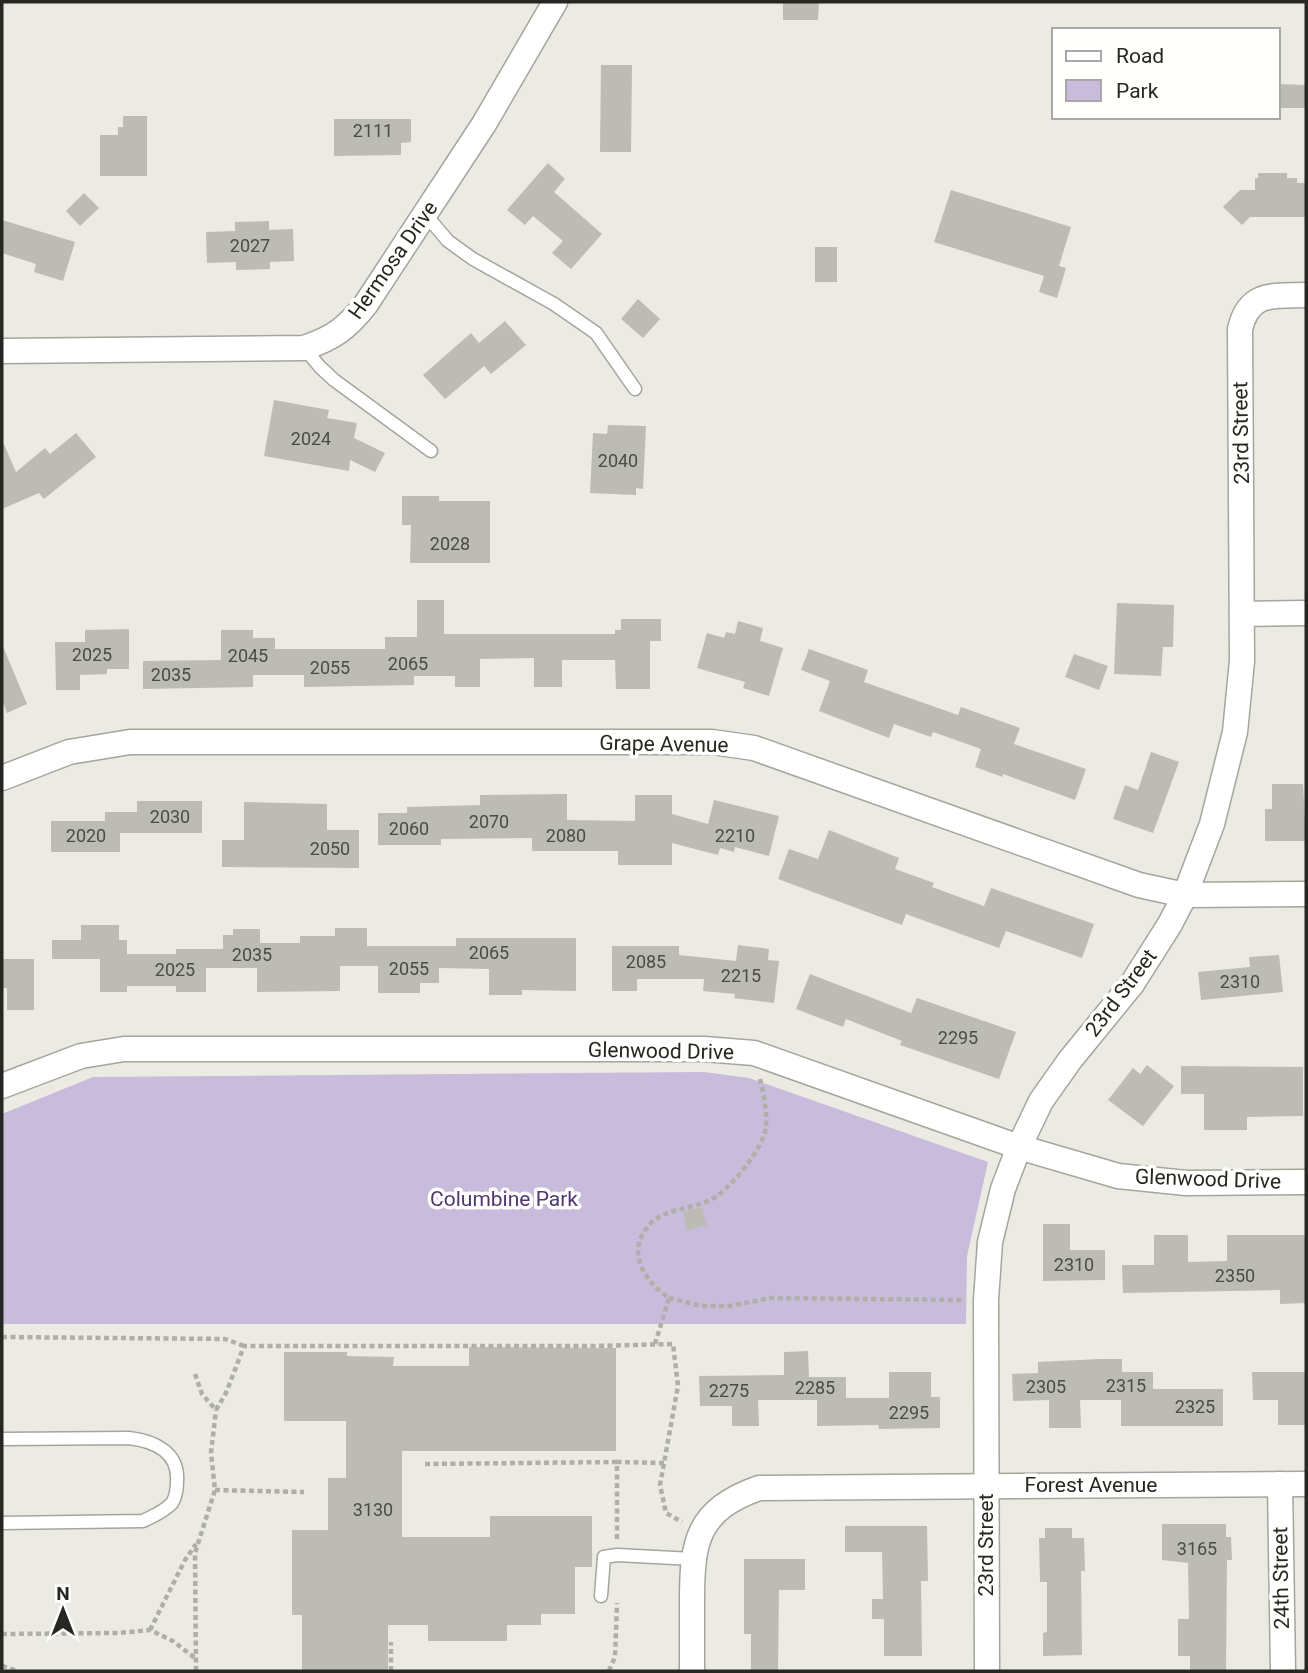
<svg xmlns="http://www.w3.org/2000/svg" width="1308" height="1673" viewBox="0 0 1308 1673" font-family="Roboto,sans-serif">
<rect width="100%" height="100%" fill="#ebebe3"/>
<polygon fill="#c8bbdb" points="704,1072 749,1078 988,1162 967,1256 966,1324 2,1324 2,1114 93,1077"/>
<g fill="#bcbcb4">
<polygon points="783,2 819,2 818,20 783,20"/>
<polygon points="601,65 632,65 631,152 600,152"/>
<polygon points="1278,84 1305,85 1305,108 1278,108"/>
<polygon points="123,116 147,116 147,176 100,176 100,135 118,135 118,127 123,127"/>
<polygon points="334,119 411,119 411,142 401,143 401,155 334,156"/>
<polygon points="548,163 565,179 554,192 602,234 571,269 552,253 563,241 533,216 525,225 507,210"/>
<polygon points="1258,173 1287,173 1287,178 1297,178 1297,183 1306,183 1306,217 1250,217 1242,225 1223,207 1240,190 1255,190 1255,178 1258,178"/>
<polygon points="951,190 1071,227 1059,266 1066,268 1057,298 1039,292 1044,276 934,242"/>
<polygon points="84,193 99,208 80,226 66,211"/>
<polygon points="2,220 75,242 63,281 34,272 36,264 2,253"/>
<polygon points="269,221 269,230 293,229 294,261 270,262 270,269 236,270 236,262 207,263 206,232 235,231 235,222"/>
<rect x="815" y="247" width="22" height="35"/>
<polygon points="638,299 660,319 643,338 621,319"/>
<polygon points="505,321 526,345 491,374 484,366 445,399 423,375 471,333 479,343"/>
<polygon points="274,400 329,410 327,418 357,423 354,438 385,453 375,472 350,460 349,471 264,456"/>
<polygon points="608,425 646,426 643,489 636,488 636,495 590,493 593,433 607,434"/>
<polygon points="76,433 96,457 44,499 39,493 2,509 2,440 16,472 45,448 50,454"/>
<polygon points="402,496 439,496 439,501 490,501 490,563 410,563 411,525 402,525"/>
<polygon points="417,600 444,600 444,634 615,634 615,630 621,630 621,619 661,619 661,641 650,641 650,689 616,689 615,660 562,660 562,687 534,687 534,658 480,659 480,687 455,687 455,676 414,676 414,685 304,687 304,675 253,675 253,687 143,689 143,661 221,660 221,630 253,630 253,638 275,638 275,649 385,649 385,637 417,637"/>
<polygon points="1117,603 1174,605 1173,647 1163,647 1161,676 1114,674"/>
<polygon points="738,621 763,628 760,641 783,648 769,696 743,688 745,682 697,668 707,633 724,638 726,632 735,634"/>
<polygon points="129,629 129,669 107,669 107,674 80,675 80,690 56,690 55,642 85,642 85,630"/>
<polygon points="2,644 27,704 7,713 2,699"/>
<polygon points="809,649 868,670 864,682 958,715 961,707 1020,728 1014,744 1086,769 1075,800 1003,774 1003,777 975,767 981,749 933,732 931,737 894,724 889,738 819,711 830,681 801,670"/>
<polygon points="1074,654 1108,666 1099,690 1065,677"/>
<polygon points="1151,752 1179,762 1153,833 1113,819 1125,785 1138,790"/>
<polygon points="1272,784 1303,784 1306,841 1265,841 1265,809 1272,809"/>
<polygon points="567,794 567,820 635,821 635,795 672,795 672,814 708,824 714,800 779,816 769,856 735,847 734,852 720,848 718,855 672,843 672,865 618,865 618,851 532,851 532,838 441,839 441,845 378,845 378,813 407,813 407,807 480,805 480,795"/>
<polygon points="137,801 202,801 202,833 120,833 120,852 51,852 51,821 105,821 105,812 137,812"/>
<polygon points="244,802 327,804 327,830 359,830 359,868 222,867 222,840 244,840"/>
<polygon points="829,830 899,858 895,869 934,883 932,887 984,906 991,888 1094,924 1082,958 1006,931 999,948 906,914 902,925 778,879 789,849 818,859"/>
<polygon points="81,925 119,925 119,940 127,940 127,954 176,954 176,949 223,949 223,935 233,935 233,929 260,929 260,943 300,943 300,936 335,936 335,928 367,928 367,946 456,946 456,938 576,938 576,991 522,990 522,995 489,995 489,969 439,968 439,983 420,983 420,993 378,993 378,966 340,966 340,991 257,992 257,968 206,968 206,992 176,992 176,986 127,986 127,992 100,992 100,959 52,959 52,940 81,940"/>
<polygon points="738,945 769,949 768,960 779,961 774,1003 734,998 735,994 703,991 704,979 637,979 637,991 612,991 612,946 679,946 679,955 736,961"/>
<polygon points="1279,955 1283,992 1201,1000 1198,972 1250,967 1249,957"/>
<polygon points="2,959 34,959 34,1010 7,1010 7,988 2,988"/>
<polygon points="810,974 911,1013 917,998 1016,1032 999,1079 900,1045 902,1041 846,1019 843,1027 796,1009"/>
<polygon points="1147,1065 1174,1086 1143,1126 1108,1100 1133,1068 1140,1074"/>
<polygon points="1181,1066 1303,1067 1303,1116 1247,1117 1247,1130 1204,1130 1204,1094 1181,1094"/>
<polygon points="702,1207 707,1225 687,1231 683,1212"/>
<polygon points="1043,1224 1070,1224 1070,1250 1105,1250 1105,1280 1043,1281"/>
<polygon points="1154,1235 1188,1235 1188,1262 1227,1261 1227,1235 1306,1235 1306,1303 1280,1304 1280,1290 1123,1293 1122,1265 1154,1265"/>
<polygon points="469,1347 616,1348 616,1451 402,1451 402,1537 490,1537 490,1516 592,1516 592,1567 575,1567 575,1614 541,1614 541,1625 507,1625 507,1641 428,1641 428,1625 388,1625 388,1671 302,1671 302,1615 292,1615 292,1530 328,1530 328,1478 346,1478 346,1421 284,1421 284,1352 347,1352 347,1356 394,1357 393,1366 469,1366"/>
<polygon points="808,1351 809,1377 846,1377 846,1398 889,1398 889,1372 931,1372 931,1397 940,1397 940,1428 879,1429 878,1425 817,1426 817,1400 758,1400 759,1426 732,1426 732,1406 700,1406 699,1376 784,1375 784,1352"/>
<polygon points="1100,1359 1122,1359 1122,1372 1153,1372 1153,1389 1223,1389 1223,1426 1121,1426 1121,1400 1080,1400 1081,1428 1049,1428 1049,1400 1013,1401 1012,1374 1038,1373 1038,1362"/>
<polygon points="1252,1372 1306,1372 1306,1425 1278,1425 1278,1400 1253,1400"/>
<polygon points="1162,1524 1226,1524 1226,1537 1231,1537 1232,1560 1227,1560 1226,1671 1190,1671 1190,1656 1178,1656 1178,1619 1189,1619 1188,1563 1162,1560"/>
<polygon points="845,1526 927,1526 928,1581 921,1581 922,1656 884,1656 884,1619 872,1619 872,1599 883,1599 882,1552 845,1552"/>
<polygon points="1045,1528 1072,1528 1072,1538 1084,1538 1085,1571 1081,1571 1082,1655 1043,1656 1043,1633 1047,1632 1047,1582 1040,1582 1039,1538 1045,1538"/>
<polygon points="744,1559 805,1559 805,1590 779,1590 778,1671 751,1671 751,1634 744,1634"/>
</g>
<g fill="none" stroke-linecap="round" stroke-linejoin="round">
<defs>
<g id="service">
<polyline points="425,214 448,241 473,259 554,304 596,333 635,389"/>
<polyline points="304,348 320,367 334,380 431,451"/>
<path d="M2 1439 129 1438C154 1441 179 1452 177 1481 177 1489 176 1497 172 1503 164 1512 153 1516 143 1521L2 1523"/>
<polyline points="601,1596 604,1557 617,1555 693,1559"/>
</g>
<g id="minor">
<path d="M2 351 304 348C334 338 347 328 366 304L484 124 555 2"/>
<polyline points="1243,614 1306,613"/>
<polyline points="2,778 69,752 130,742 712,742 754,748 1139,885 1185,895 1306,894"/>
<polyline points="2,1086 81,1056 124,1049 704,1049 754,1053 1019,1147 1118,1176 1186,1183 1306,1182"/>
<polyline points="1280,1484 1283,1671"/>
<path d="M692 1671C692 1648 692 1625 692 1601 692 1541 697 1510 759 1488L1306 1484"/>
<path d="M987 1671 986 1300 990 1242 1003 1189 1019 1147 1041 1101 1070 1060 1132 984 1170 924 1185 895 1212 824 1235 732 1242 661 1240 329C1249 291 1273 296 1306 295"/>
</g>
</defs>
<use href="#service" stroke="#a5a59d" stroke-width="15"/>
<use href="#minor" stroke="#a5a59d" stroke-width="27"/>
<g stroke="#afafa8" stroke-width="4.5" stroke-dasharray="5 3.5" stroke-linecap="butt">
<polyline points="669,1298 702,1306 730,1306 770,1298 964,1300"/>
<polyline points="2,1337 225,1339 244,1346"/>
<path d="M655 1344 669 1298C643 1280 624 1250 652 1222 667 1208 694 1209 712 1199 729 1191 765 1146 766 1127 767 1111 764 1095 760 1079"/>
<polyline points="195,1374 202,1394 216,1410 226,1393 244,1346 594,1346 673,1344 678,1386 660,1485 666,1513 682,1522"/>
<polyline points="425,1464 617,1462"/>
<polyline points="215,1490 304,1492"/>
<polyline points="617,1539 617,1462 664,1463"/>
<polyline points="150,1630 185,1560 196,1544"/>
<polyline points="2,1634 118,1633 150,1630 173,1641 195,1658"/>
<polyline points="2,1666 18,1671"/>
<polyline points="196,1671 195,1553 215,1490 211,1453 216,1410"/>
<polyline points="391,1671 391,1642"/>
<polyline points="609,1671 615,1657 617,1603"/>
</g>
<use href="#service" stroke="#fff" stroke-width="12"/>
<use href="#minor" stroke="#fff" stroke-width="24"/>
</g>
<g text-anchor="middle" stroke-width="7" stroke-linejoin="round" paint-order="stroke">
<g font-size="18" fill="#4c4c47">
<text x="373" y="137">2111</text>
<text x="250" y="252">2027</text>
<text x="311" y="445">2024</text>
<text x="618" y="467">2040</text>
<text x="450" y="550">2028</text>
<text x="92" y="661">2025</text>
<text x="248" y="662">2045</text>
<text x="408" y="670">2065</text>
<text x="330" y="674">2055</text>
<text x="171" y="681">2035</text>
<text x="170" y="823">2030</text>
<text x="489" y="828">2070</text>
<text x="409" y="835">2060</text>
<text x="86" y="842">2020</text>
<text x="566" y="842">2080</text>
<text x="735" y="842">2210</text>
<text x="330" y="855">2050</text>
<text x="489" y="959">2065</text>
<text x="252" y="961">2035</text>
<text x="646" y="968">2085</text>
<text x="409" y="975">2055</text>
<text x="175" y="976">2025</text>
<text x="741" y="982">2215</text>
<text x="1240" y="988">2310</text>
<text x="958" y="1044">2295</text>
<text x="1074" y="1271">2310</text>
<text x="1235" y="1282">2350</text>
<text x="1126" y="1392">2315</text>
<text x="1046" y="1393">2305</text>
<text x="815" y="1394">2285</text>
<text x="729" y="1397">2275</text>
<text x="1195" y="1413">2325</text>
<text x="909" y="1419">2295</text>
<text x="373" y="1516">3130</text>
<text x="1197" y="1555">3165</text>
</g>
<g font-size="21" fill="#262623" stroke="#fffffe">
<text transform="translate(393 260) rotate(-55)" y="7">Hermosa Drive</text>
<text transform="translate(1241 433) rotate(-91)" y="7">23rd Street</text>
<text transform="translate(664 744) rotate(1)" y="7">Grape Avenue</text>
<text transform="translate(1121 993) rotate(-53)" y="7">23rd Street</text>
<text transform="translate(661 1051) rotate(1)" y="7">Glenwood Drive</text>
<text transform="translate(1208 1179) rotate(2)" y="7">Glenwood Drive</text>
<text x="1091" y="1492">Forest Avenue</text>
<text transform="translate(986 1545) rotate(-90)" y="7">23rd Street</text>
<text transform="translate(1281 1578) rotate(-91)" y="7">24th Street</text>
</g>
<g font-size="21" fill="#513671" stroke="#fffffe">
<text x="504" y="1206">Columbine Park</text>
</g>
</g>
<rect width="1308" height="1673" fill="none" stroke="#262623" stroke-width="7"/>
<rect x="1052" y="28" width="228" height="91" fill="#fffffe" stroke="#a8a8a6" stroke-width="2"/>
<rect x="1066" y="51" width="35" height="10" fill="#ffffff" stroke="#a8a8a6" stroke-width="2"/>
<text x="1116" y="63" font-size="21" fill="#262623">Road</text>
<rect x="1066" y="80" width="35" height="21" fill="#c8bbdb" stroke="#a8a8a6" stroke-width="2"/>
<text x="1116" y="98" font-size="21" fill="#262623">Park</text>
<g transform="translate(63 1610)" stroke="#fffffe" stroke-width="5" paint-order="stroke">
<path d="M0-5L12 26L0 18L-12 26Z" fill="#262623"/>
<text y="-10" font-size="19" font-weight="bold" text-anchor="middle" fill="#262623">N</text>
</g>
</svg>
